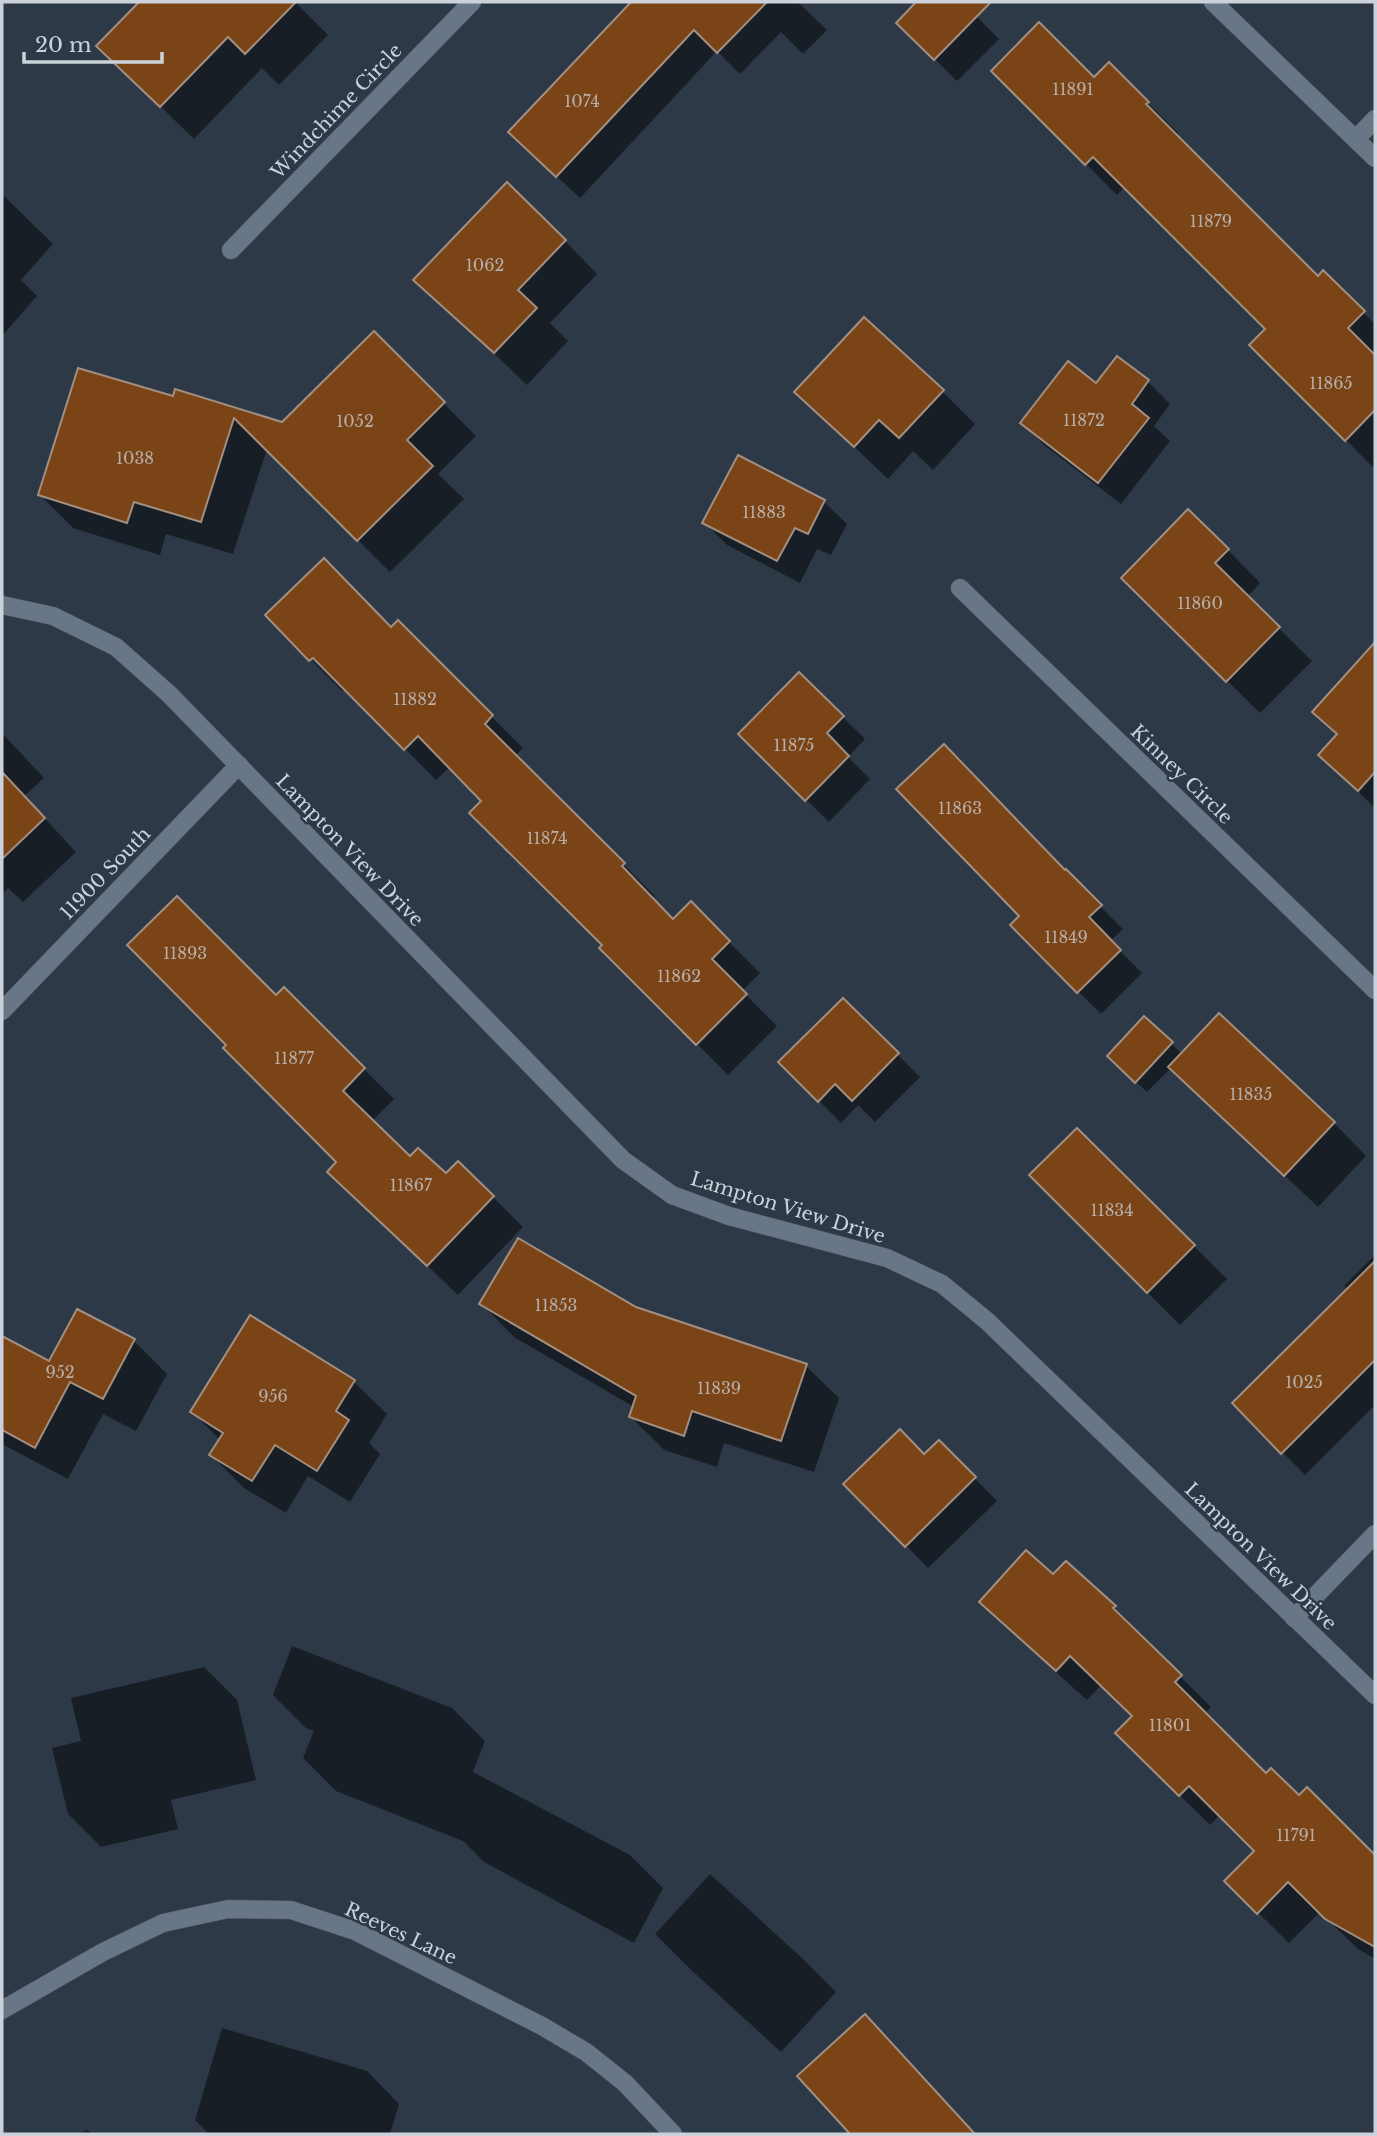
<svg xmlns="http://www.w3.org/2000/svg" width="1377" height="2136" viewBox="0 0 1377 2136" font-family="'Libre Baskerville',serif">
<rect width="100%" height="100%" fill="#2d3947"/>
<g fill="#0007">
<polygon points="141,2 295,2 328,35 279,85 262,68 194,139 98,46"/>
<polygon points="648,2 798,2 827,30 803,54 781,32 740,74 717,51 580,198 533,154 616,35"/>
<polygon points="919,2 962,2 999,39 957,81 898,23"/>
<polygon points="1109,64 1178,133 1176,136 1318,278 1323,273 1375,324 1375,469 1251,345 1268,329 1125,187 1117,195 994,71 1094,79"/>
<polygon points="2,194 53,244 21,280 37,296 2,336"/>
<polygon points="565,241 597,274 550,323 568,341 527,385 416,279"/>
<polygon points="374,333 476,436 438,474 464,499 390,572 267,449 233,554 166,534 160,555 73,528 40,495 174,398 282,424"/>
<polygon points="1117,358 1148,382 1170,404 1154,426 1170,441 1121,504 1044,445 1022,423 1096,386"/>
<polygon points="942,391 975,424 933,470 913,451 888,479 797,392"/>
<polygon points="739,457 824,502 847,524 831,555 817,549 800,583 727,545 705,523"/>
<polygon points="1228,550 1260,583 1247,597 1312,661 1260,713 1123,578"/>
<polygon points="267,615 391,629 398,623 523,748 515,756 655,896 652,898 674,921 691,904 760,973 742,991 777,1026 728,1075 602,948 604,945 483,801 450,767 436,780 345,688 342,691"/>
<polygon points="1358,663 1375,679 1375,808 1320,755 1338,735"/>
<polygon points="799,674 865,739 848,757 870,779 829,822 740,734"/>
<polygon points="2,733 44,778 24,796 76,852 23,902 8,888 2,894"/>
<polygon points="1066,872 1123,929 1110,941 1142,973 1101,1014 1012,925"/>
<polygon points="284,990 394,1099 372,1121 410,1158 493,1197 523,1227 458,1295 360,1202 339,1162 276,997"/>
<polygon points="843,1000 920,1077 875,1122 858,1105 841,1123 781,1062"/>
<polygon points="1144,1018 1182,1054 1334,1123 1366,1156 1318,1207 1171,1068 1147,1092 1109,1056"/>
<polygon points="1077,1130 1227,1279 1180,1325 1031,1175"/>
<polygon points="1375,1255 1375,1405 1305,1475 1234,1403 1349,1290 1344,1286"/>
<polygon points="482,1304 635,1309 806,1366 839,1398 814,1472 724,1443 717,1467 664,1450 631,1417 634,1407 514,1337"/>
<polygon points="250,1318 354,1382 387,1414 369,1443 380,1454 350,1502 308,1476 286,1513 244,1488 211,1455 220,1440 192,1412"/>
<polygon points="2,1338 49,1363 134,1341 167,1374 136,1431 103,1414 68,1479 2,1444"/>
<polygon points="939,1442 997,1501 928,1568 846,1484 924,1456"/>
<polygon points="1054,1577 1114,1607 1145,1638 1143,1640 1211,1707 1204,1714 1266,1776 1299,1798 1307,1789 1375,1857 1375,1959 1358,1949 1320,1912 1289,1943 1226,1881 1256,1851 1220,1815 1210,1825 1117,1733 1134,1716 1101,1685 1087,1700 1012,1633 982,1602"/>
<polygon points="292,1646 452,1708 485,1741 473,1772 630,1855 663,1888 634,1943 484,1862 463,1841 336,1791 303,1758 314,1731 306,1728 273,1695"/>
<polygon points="204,1667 237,1700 256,1780 171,1800 178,1829 101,1847 68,1814 52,1748 81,1741 71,1698"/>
<polygon points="710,1874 803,1959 836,1992 781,2052 688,1967 655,1934"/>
<polygon points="865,2017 898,2049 976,2134 853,2134 800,2077"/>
<polygon points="222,2028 367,2071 399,2104 390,2134 209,2134 195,2120"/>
<polygon points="88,2130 93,2134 76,2134"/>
</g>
<g fill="#7a4416" stroke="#a28f81" stroke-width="2">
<polygon points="139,2 296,2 245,54 228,37 160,107 96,46"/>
<polygon points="631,2 767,2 717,53 694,30 556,177 508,132"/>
<polygon points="916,2 991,2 934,60 896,23"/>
<polygon points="1039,22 1094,77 1109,62 1149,102 1146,104 1318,276 1323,270 1365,311 1348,328 1375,355 1375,410 1345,441 1249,345 1265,329 1093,157 1085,165 991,71"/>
<polygon points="507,182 566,240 518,290 537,308 494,353 413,280"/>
<polygon points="864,317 944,390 899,438 879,420 854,447 794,392"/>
<polygon points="374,331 445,402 407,440 433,466 357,541 234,418 201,522 134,502 127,523 38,495 78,368 173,396 175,389 282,422"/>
<polygon points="1117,356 1149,380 1132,404 1149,418 1098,483 1020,423 1068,361 1096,383"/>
<polygon points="738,455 825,500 808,534 795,528 777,561 702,523"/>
<polygon points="1188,509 1229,549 1215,563 1280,627 1226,682 1121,578"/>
<polygon points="324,558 391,627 398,620 493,715 485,724 625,863 622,866 673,919 691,901 730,941 712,959 747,994 696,1045 599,948 602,945 469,813 481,801 418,736 404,750 313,658 309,661 265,615"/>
<polygon points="1375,642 1375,772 1358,791 1318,755 1337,734 1312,712"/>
<polygon points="799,672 844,716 827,733 849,756 805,801 738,734"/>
<polygon points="944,744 1065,870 1066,869 1102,905 1089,917 1121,950 1077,993 1010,925 1019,916 896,789"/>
<polygon points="2,772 45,818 2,859"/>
<polygon points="177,896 276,995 284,987 365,1068 343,1091 410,1156 418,1148 446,1173 458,1161 494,1196 427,1266 327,1172 336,1162 223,1048 226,1045 127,945"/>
<polygon points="843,998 899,1053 852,1101 835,1084 818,1102 778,1062"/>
<polygon points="1219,1013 1335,1122 1284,1176 1168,1067"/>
<polygon points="1144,1016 1173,1042 1135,1083 1107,1056"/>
<polygon points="1077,1128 1195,1245 1147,1293 1029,1175"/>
<polygon points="518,1238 636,1307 807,1364 781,1441 692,1411 684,1436 629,1417 636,1396 479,1304"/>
<polygon points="1375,1261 1375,1360 1281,1454 1232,1403"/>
<polygon points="77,1309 135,1339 103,1399 70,1382 35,1448 2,1430 2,1336 49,1361"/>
<polygon points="250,1315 355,1380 336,1411 349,1420 317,1471 275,1445 252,1481 209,1455 223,1433 190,1412"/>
<polygon points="900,1429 924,1454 939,1440 976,1477 905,1547 843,1484"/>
<polygon points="1026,1550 1053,1574 1066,1561 1116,1606 1113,1608 1182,1675 1175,1682 1266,1773 1271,1768 1299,1795 1307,1787 1375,1855 1375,1947 1325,1919 1288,1882 1257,1914 1224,1881 1254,1851 1189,1786 1179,1796 1115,1733 1132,1716 1070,1656 1056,1671 979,1602"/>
<polygon points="865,2014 975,2134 850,2134 797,2076"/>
</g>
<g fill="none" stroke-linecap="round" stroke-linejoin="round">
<defs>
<polyline id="service" points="2,1011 239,765"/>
<g id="minor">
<polyline points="1213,2 1375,158"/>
<polyline points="1356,139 1375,119"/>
<polyline points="231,250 472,2"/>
<polyline points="960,588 1375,990"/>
<polyline points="2,605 53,616 116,647 169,694 623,1160 672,1195 729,1216 887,1258 942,1284 987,1321 1375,1695"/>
<polyline points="1294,1618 1375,1534"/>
<polyline points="2,2010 103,1952 163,1923 228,1909 291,1910 355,1931 542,2026 586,2052 625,2083 673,2134"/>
</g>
</defs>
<use href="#service" stroke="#4c5561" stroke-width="19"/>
<use href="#minor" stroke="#4c5561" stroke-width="19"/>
<use href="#service" stroke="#697687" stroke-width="18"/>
<use href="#minor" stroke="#697687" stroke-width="18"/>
</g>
<g text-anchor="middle" stroke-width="5" stroke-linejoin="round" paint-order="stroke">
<g font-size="16" fill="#b7aeaa">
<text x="1073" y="95">11891</text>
<text x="582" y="107">1074</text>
<text x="1211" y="227">11879</text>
<text x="485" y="271">1062</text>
<text x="1331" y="389">11865</text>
<text x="1084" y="426">11872</text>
<text x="355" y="427">1052</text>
<text x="135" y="464">1038</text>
<text x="764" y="518">11883</text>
<text x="1200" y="609">11860</text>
<text x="415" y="705">11882</text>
<text x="794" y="751">11875</text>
<text x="960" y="814">11863</text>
<text x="547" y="844">11874</text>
<text x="1066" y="943">11849</text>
<text x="185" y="959">11893</text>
<text x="679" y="982">11862</text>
<text x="294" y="1064">11877</text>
<text x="1251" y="1100">11835</text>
<text x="411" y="1191">11867</text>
<text x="1112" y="1216">11834</text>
<text x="556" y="1311">11853</text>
<text x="60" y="1378">952</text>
<text x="1304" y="1388">1025</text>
<text x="719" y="1394">11839</text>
<text x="273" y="1402">956</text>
<text x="1170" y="1731">11801</text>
<text x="1296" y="1841">11791</text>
</g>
<g font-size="19" fill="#cbd2db" stroke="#2d3947">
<text transform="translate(336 111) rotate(-46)" y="7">Windchime Circle</text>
<text transform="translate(1182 774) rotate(44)" y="7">Kinney Circle</text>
<text transform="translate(350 850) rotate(46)" y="7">Lampton View Drive</text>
<text transform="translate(105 873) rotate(-46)" y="7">11900 South</text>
<text transform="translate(788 1207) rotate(17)" y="7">Lampton View Drive</text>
<text transform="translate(1261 1556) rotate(44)" y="7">Lampton View Drive</text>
<text transform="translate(401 1933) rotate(25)" y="7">Reeves Lane</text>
</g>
</g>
<rect width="1377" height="2136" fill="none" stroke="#cbd2db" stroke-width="7"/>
<path d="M24 52v10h138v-10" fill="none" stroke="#cbd2db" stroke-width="3.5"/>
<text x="35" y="52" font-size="21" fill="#cbd2db" stroke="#2d3947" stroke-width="5" paint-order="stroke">20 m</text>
</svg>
